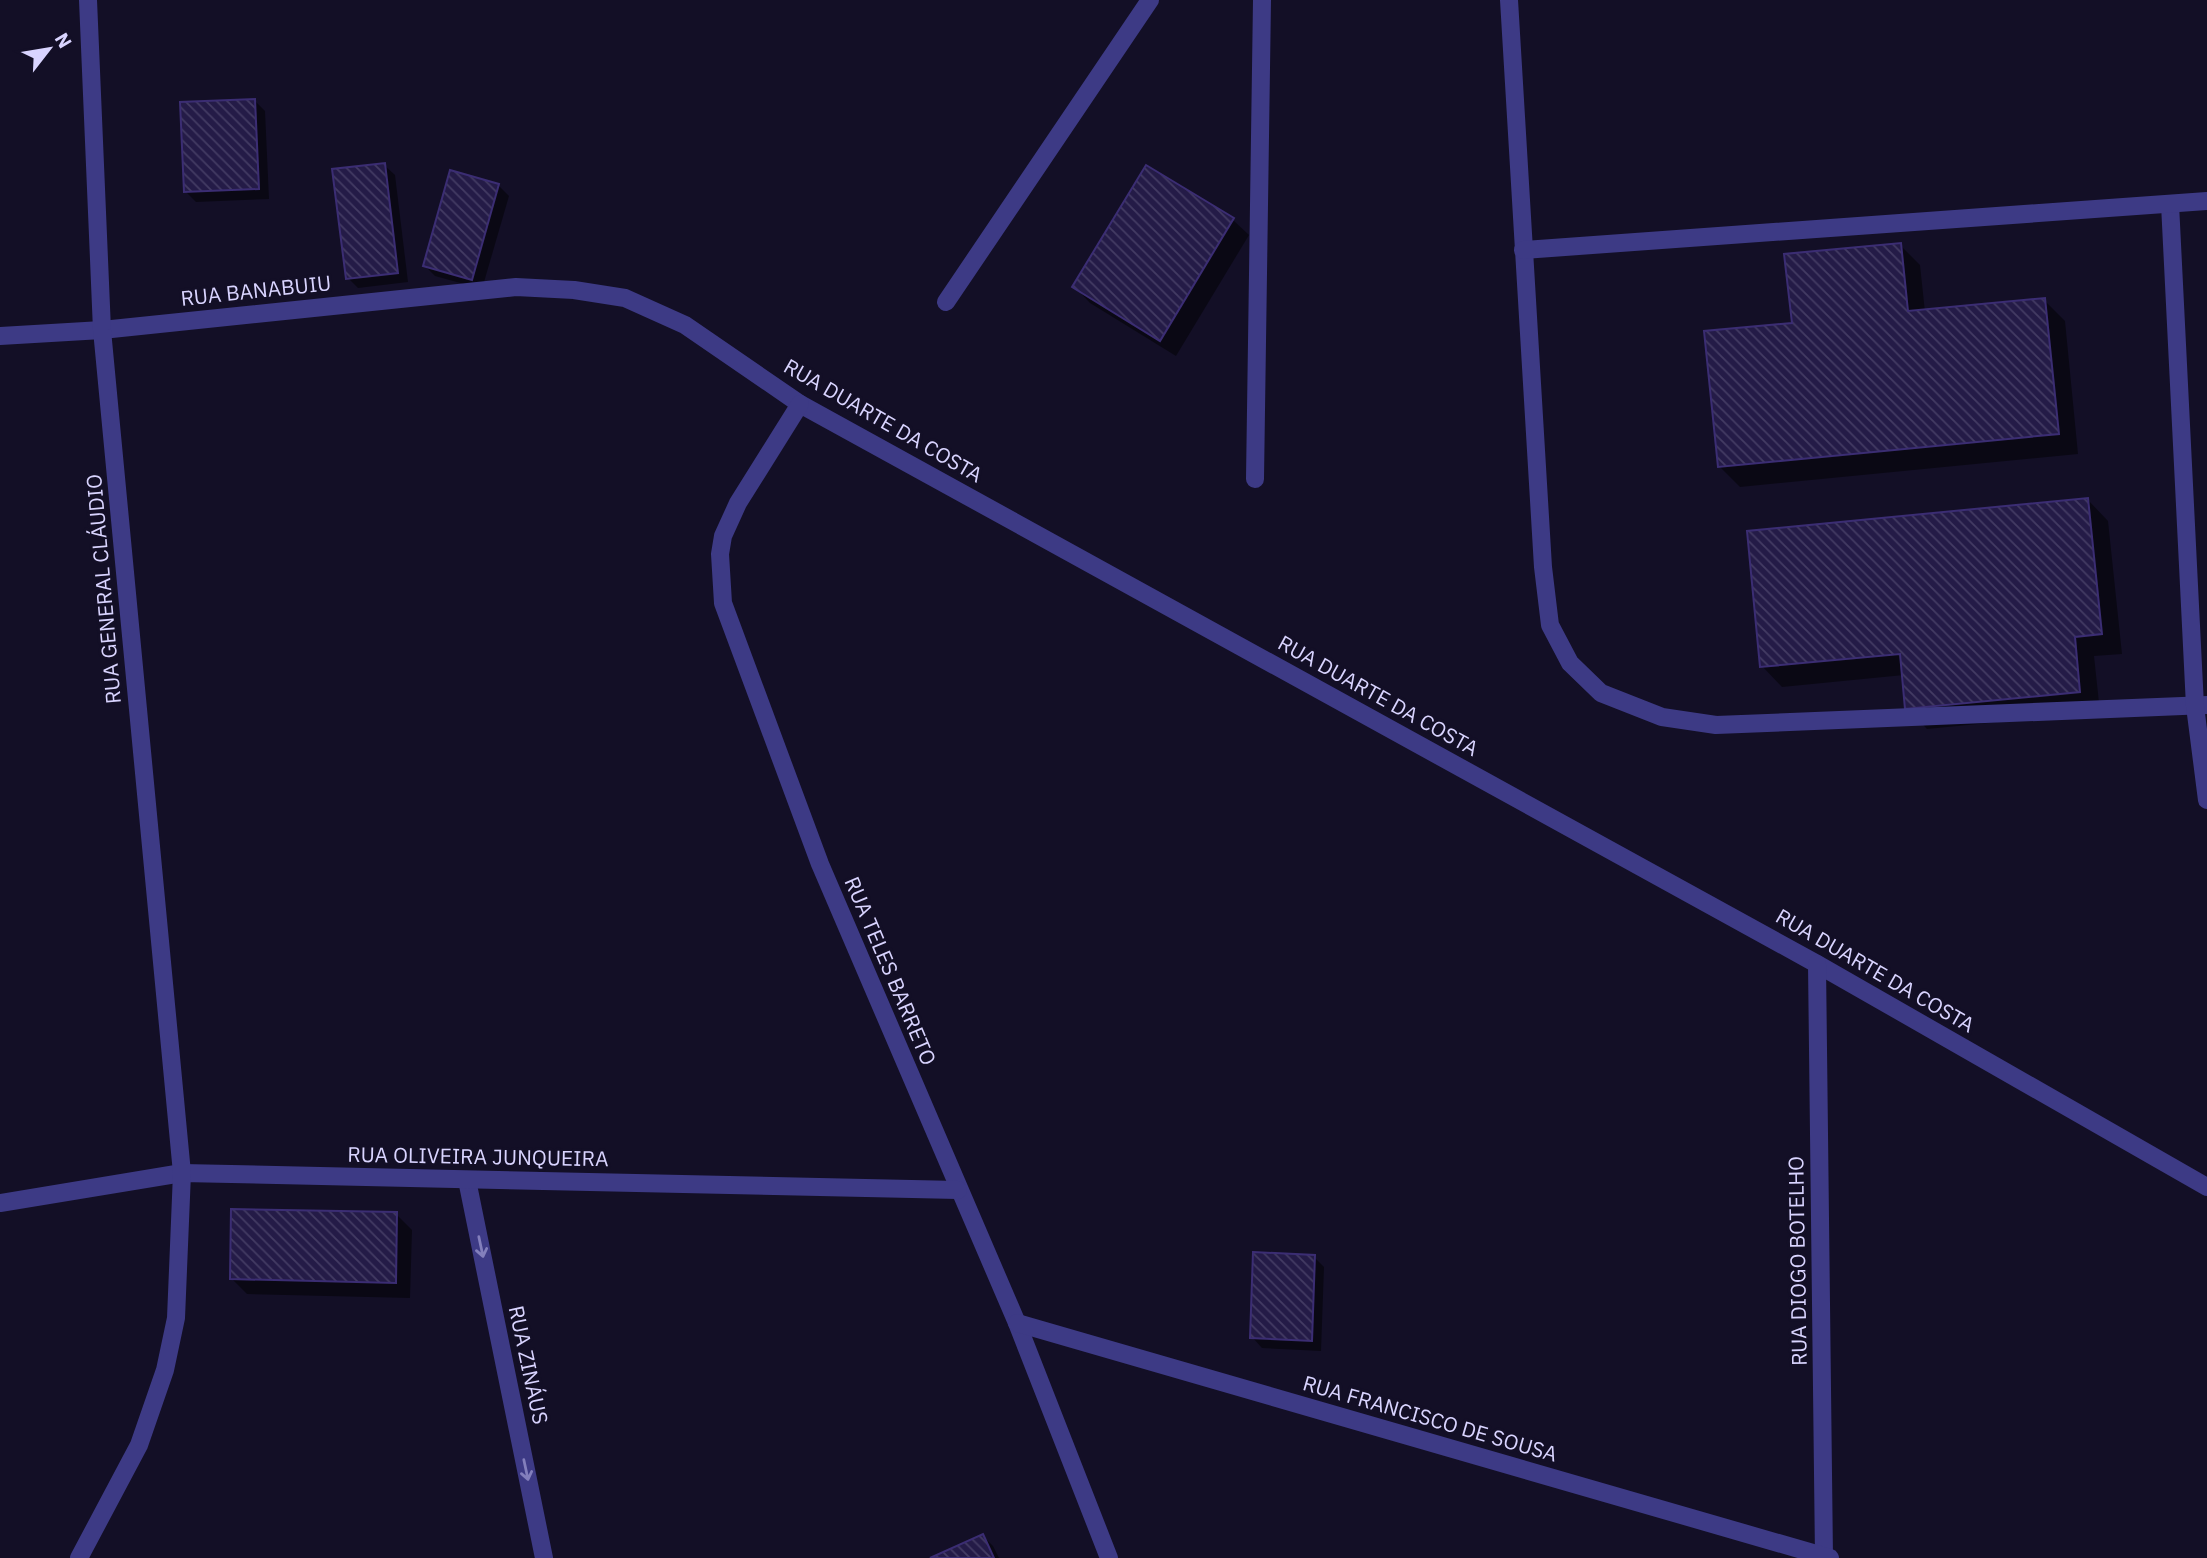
<svg xmlns="http://www.w3.org/2000/svg" width="2207" height="1558" viewBox="0 0 2207 1558" font-family="'IBM Plex Sans',sans-serif">
<defs>
<pattern id="building-back-hatch" width="6" height="6" patternUnits="userSpaceOnUse" patternTransform="scale(1.75)"><rect width="6" height="6" fill="#241b47"/><path d="M-1 5l2 2M0 0l6 6M5-1l2 2" fill="none" stroke="#433b63"/></pattern>
</defs>
<rect width="100%" height="100%" fill="#130f26"/>
<g fill="#0007">
<polygon points="255,101 265,111 269,199 196,202 185,191"/>
<polygon points="384,165 395,175 408,282 358,288 348,278"/>
<polygon points="1147,167 1233,220 1249,235 1176,356 1090,303 1075,287"/>
<polygon points="498,185 509,196 482,289 435,276 425,266"/>
<polygon points="1900,245 1920,265 1925,312 2044,300 2065,321 2078,454 1740,487 1720,467 1794,324"/>
<polygon points="2088,500 2108,521 2122,654 2094,656 2100,712 1927,729 1907,708 1904,675 1782,687 1762,666"/>
<polygon points="396,1214 412,1230 410,1298 247,1294 231,1278"/>
<polygon points="1314,1257 1324,1267 1321,1351 1262,1348 1252,1337"/>
<polygon points="983,1536 993,1546 999,1558 934,1558"/>
</g>
<g fill="url(#building-back-hatch)" stroke="#3b2d73" stroke-width="2">
<polygon points="255,99 259,189 184,192 180,102"/>
<polygon points="385,163 398,273 346,279 332,169"/>
<polygon points="1146,165 1234,218 1160,341 1072,287"/>
<polygon points="450,170 499,184 472,280 423,266"/>
<polygon points="1901,243 1908,311 2045,298 2059,434 1718,467 1704,331 1792,323 1784,254"/>
<polygon points="2088,498 2102,634 2075,637 2080,692 1905,709 1900,654 1760,667 1747,531"/>
<polygon points="231,1209 397,1212 396,1283 230,1279"/>
<polygon points="1253,1252 1315,1255 1312,1341 1250,1338"/>
<polygon points="983,1534 994,1558 930,1558"/>
</g>
<g fill="none" stroke-linecap="round" stroke-linejoin="round">
<g stroke="#3d3a85" stroke-width="18">
<polyline points="1509,0 1543,567 1550,625 1570,663 1601,693 1662,717 1716,725 2207,705"/>
<polyline points="2170,204 2195,706 2207,800"/>
<polyline points="1523,250 2207,201"/>
<polyline points="946,302 1150,0"/>
<polyline points="1255,479 1262,0"/>
</g>
<g stroke="#3d3a85" stroke-width="18">
<polyline points="0,336 102,330 516,287 574,290 625,298 685,325 800,404 1817,964 2207,1187"/>
<polyline points="800,404 738,503 723,536 720,554 723,603 820,864 1017,1323 1109,1558"/>
<polyline points="1817,964 1824,1558"/>
<polyline points="467,1180 544,1558"/>
<polyline points="0,1203 182,1173 958,1190"/>
<polyline points="1017,1323 1830,1558"/>
<polyline points="79,1558 139,1445 165,1370 176,1318 182,1173 102,330 88,0"/>
</g>
</g>
<defs><path id="oneway-shaft" d="M-6 0H5M1.5-3L5.5 0L1.5 3" fill="none" stroke-width="1.6" stroke-linecap="round" stroke-linejoin="round" transform="scale(1.75)"/></defs>
<g stroke="#837fbc">
<use href="#oneway-shaft" transform="translate(481 1247) rotate(78)"/>
<use href="#oneway-shaft" transform="translate(526 1470) rotate(78)"/>
</g>
<g text-anchor="middle" stroke-width="6" stroke-linejoin="round" paint-order="stroke">
<g font-size="21" fill="#d9d4ff" stroke="#130f26">
<text transform="translate(256 291) rotate(-6)" y="7">RUA BANABUIU</text>
<text transform="translate(883 421) rotate(30)" y="7">RUA DUARTE DA COSTA</text>
<text transform="translate(104 589) rotate(-95)" y="7">RUA GENERAL CLÁUDIO</text>
<text transform="translate(1378 696) rotate(29)" y="7">RUA DUARTE DA COSTA</text>
<text transform="translate(890 971) rotate(67)" y="7">RUA TELES BARRETO</text>
<text transform="translate(1875 971) rotate(30)" y="7">RUA DUARTE DA COSTA</text>
<text transform="translate(478 1157) rotate(1)" y="7">RUA OLIVEIRA JUNQUEIRA</text>
<text transform="translate(1798 1261) rotate(-91)" y="7">RUA DIOGO BOTELHO</text>
<text transform="translate(528 1365) rotate(78)" y="7">RUA ZINÁUS</text>
<text transform="translate(1430 1419) rotate(16)" y="7">RUA FRANCISCO DE SOUSA</text>
</g>
</g>
<g transform="translate(49 49) rotate(59)" stroke="#130f26" stroke-width="5" paint-order="stroke">
<path d="M0-5L12 26L0 18L-12 26Z" fill="#d9d4ff"/>
<text y="-10" font-size="19" font-weight="bold" text-anchor="middle" fill="#d9d4ff">N</text>
</g>
</svg>
